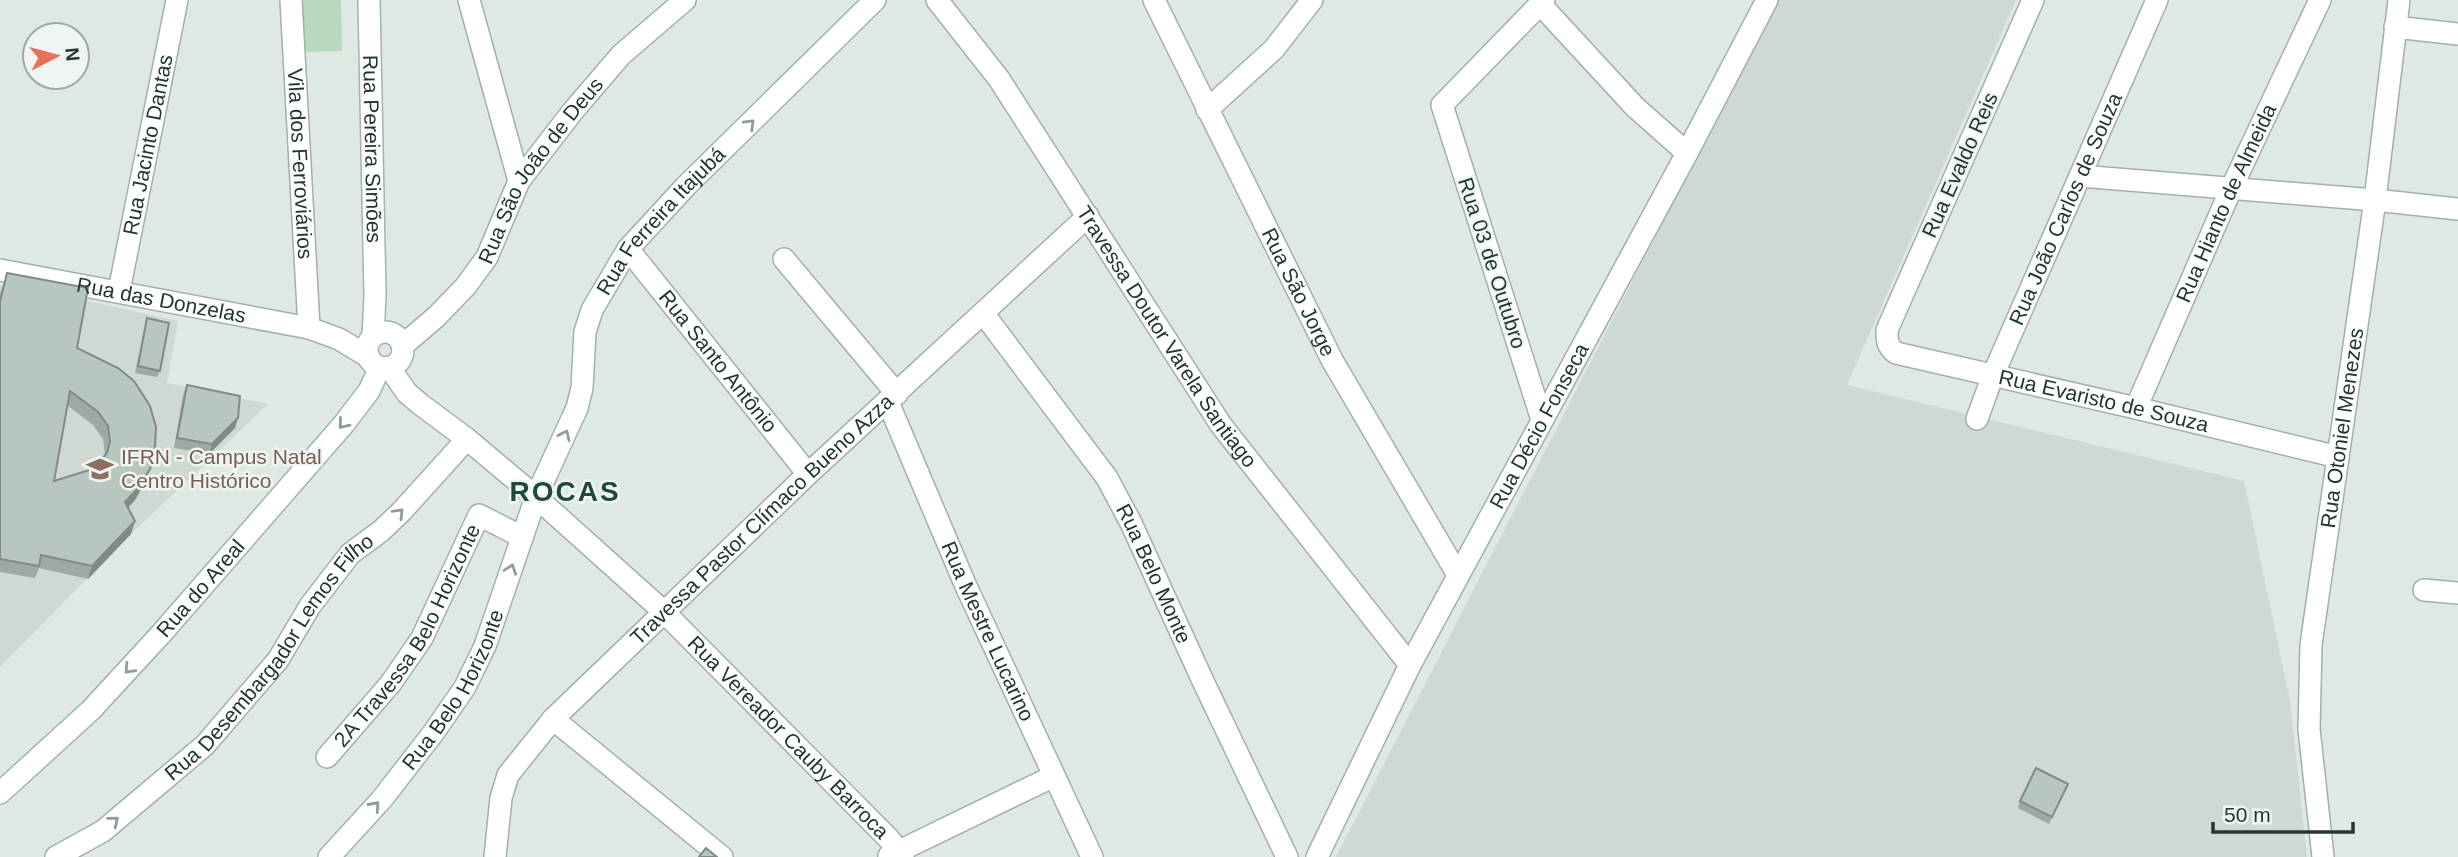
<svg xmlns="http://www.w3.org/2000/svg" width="2458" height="857" viewBox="0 0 2458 857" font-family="Helvetica,sans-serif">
<rect width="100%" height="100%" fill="#dfe9e3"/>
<g fill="#cdd9d2">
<polygon points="1777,0 2016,0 1847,385 2244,481 2290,701 2307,857 1336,857"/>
<polygon points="0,285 83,300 178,321 167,383 268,404 131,534 0,667"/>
</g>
<polygon fill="#b8d9be" points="301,0 341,0 342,51 302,52"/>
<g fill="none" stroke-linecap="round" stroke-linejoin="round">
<defs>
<g id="street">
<path id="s1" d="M291 0 309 328"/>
<polyline points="469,0 519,181"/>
<path id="s2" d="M937 0 999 79 1221 425 1410 665"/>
<path id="s3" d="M1154 0 1332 360 1458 575"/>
<path id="s4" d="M2033 0 1887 330C1887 341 1887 346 1896 353L2136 408 2338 457"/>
<polyline points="1540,4 1635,107 1687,153"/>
<polyline points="2395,27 2458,34"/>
<polyline points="1207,110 1274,49 1312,0"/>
<polyline points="2080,176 2375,200 2458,209"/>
<path id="s5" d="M628 249 808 474"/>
<polyline points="784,259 897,394"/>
<path id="s6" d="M0 270 309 328 339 339 369 357"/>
<path id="s7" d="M119 291 177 0"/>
<path id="s8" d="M983 313 1107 478 1131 523 1202 679 1287 857"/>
<path id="s9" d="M402 346 436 317 466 286 487 257 519 181 573 111 621 55 685 0"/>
<path id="s10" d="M389 367 407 393 420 404 467 439 536 497 663 611 889 839 903 857"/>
<path id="s11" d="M888 402 965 584 1092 857"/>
<path id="s12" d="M2136 408 2231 189 2320 0"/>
<path id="s13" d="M1977 419 1993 375 2157 0"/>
<polyline points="1542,420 1442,105 1544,0"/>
<polyline points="2424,590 2458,593"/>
<polyline points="553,719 722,857"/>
<path id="s14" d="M327 757 391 683 422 638 479 515 522 537"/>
<polyline points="889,856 1054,776"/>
<path id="s15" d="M56 857 103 831 205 745 278 660 310 606 350 554 381 531 401 512 467 439"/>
<path id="s16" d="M495 857 501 798 508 775 553 719 808 474 1088 216"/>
<path id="s17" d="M1317 857 1410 665 1687 153 1767 0"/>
<path id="s18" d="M2323 857 2309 729 2311 645 2375 200 2399 0"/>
</g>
<g id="secondary">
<path id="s19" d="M369 0 375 296 373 337"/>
<circle cx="385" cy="350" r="18"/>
<path id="s20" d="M0 793 91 710 161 634 343 425 369 391 380 367"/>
<path id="s21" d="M329 857 382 799 434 732 465 687 485 646 536 497 577 408 582 388 585 332 592 310 628 249 686 186 875 0"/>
</g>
</defs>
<use href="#street" stroke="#a2b0a9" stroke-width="24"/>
<use href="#secondary" stroke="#9fb4aa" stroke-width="24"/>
<use href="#street" stroke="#fff" stroke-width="21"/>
<use href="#secondary" stroke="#fff" stroke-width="21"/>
</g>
<g fill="#9daaa4" fill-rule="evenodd">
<path d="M7 273 77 348 150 469 145 482 135 500 128 507 131 534 88 579 39 568 35 578 0 572V294ZM67 405 93 425 103 439 105 455 93 469 54 481Z"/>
<polygon points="147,318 160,371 157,377 135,373 145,325"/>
<polygon points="187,385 235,428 209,454 174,448 183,395"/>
<polygon points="2068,784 2049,824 2018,808 2020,801"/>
</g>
<g fill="#808b86">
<polygon points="238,418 235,428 209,454 212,444"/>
<polygon points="150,469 145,482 135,500 121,515 125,502"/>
<polygon points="135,521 131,534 88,579 92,566"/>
</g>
<g fill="#b7c6bf" stroke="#808b86" stroke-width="2" fill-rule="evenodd">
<path d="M7 273 88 288 77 348 118 368 134 381 150 406 156 427 155 447 150 469 139 487 125 502 135 521 92 566 41 555 39 566 0 559V302ZM70 391 98 412 108 426 110 442 107 453 93 469 54 481Z"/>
<polygon points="147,318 169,323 160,371 138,366"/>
<polygon points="187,385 240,396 238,418 212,444 177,438"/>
<polygon points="2036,768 2068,784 2052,817 2020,801"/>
<polygon points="706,848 717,857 699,857"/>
</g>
<defs><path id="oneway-chevron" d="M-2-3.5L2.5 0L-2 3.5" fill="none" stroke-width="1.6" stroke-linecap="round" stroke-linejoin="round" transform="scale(1.75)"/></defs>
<g stroke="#909c97">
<use href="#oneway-chevron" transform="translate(750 124) rotate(-44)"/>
<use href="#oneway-chevron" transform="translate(343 424) rotate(129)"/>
<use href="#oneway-chevron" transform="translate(565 435) rotate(-65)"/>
<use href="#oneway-chevron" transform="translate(399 513) rotate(-46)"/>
<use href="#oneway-chevron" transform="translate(511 569) rotate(-71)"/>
<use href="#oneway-chevron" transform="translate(129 669) rotate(133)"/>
<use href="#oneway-chevron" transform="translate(375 806) rotate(-48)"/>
<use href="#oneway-chevron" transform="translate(114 821) rotate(-39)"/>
</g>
<defs>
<symbol id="university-bare" viewBox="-9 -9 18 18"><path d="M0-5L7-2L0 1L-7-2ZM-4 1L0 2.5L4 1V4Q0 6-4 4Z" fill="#8d6e63" stroke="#eff6f2" stroke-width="2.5" paint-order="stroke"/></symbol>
</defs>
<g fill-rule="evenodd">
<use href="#university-bare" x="81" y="450" width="38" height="38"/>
</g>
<g text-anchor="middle" stroke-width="5" stroke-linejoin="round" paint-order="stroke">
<g font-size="21" fill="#21382f" stroke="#eff6f2">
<text dy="7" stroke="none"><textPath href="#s7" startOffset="149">Rua Jacinto Dantas</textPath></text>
<text dy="7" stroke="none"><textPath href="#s19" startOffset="149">Rua Pereira Simões</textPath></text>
<text dy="7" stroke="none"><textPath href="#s1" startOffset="164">Vila dos Ferroviários</textPath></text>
<text transform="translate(1960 165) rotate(-66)" y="7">Rua Evaldo Reis</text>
<text dy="7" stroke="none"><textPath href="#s9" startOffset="226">Rua São João de Deus</textPath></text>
<text dy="7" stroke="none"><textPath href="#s12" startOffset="224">Rua Hianto de Almeida</textPath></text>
<text dy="7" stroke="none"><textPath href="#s13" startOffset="228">Rua João Carlos de Souza</textPath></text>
<text dy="7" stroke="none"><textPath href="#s21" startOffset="732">Rua Ferreira Itajubá</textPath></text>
<text transform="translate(1492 263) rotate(72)" y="7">Rua 03 de Outubro</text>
<text dy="7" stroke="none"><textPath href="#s3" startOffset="326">Rua São Jorge</textPath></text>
<text dy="7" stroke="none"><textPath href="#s6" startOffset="164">Rua das Donzelas</textPath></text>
<text dy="7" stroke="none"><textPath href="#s2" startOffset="408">Travessa Doutor Varela Santiago</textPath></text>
<text dy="7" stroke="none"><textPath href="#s5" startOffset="144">Rua Santo Antônio</textPath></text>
<text dy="7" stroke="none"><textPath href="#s4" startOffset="600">Rua Evaristo de Souza</textPath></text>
<text dy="7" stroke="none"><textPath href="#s17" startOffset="485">Rua Décio Fonseca</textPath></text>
<text dy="7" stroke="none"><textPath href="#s18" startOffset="432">Rua Otoniel Menezes</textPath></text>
<text dy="7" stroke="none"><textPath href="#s16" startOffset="444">Travessa Pastor Clímaco Bueno Azza</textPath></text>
<text dy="7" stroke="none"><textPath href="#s8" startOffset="313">Rua Belo Monte</textPath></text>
<text dy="7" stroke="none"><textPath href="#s20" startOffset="287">Rua do Areal</textPath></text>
<text dy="7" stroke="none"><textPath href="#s11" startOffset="250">Rua Mestre Lucarino</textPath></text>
<text dy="7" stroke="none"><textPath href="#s14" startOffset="147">2A Travessa Belo Horizonte</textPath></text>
<text dy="7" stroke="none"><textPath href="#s15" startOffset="296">Rua Desembargador Lemos Filho</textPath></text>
<text dy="7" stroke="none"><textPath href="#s21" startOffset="210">Rua Belo Horizonte</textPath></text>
<text dy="7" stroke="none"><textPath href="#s10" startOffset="546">Rua Vereador Cauby Barroca</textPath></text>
</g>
<g font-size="21" fill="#785e54" stroke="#eff6f2" text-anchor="start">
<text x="121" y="464">IFRN - Campus Natal<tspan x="121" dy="24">Centro Histórico</tspan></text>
</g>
<g font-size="28" font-weight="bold" letter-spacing="2" fill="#1e483a" stroke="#eff6f2">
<text x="565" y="501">ROCAS</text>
</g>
</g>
<g transform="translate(56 56) rotate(84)"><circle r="33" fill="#eff6f2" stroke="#9daaa4" stroke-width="2"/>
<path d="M0-5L12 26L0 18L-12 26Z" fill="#e9715c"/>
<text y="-10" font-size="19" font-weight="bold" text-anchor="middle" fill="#21382f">N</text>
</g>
<path d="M2213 822v10h140v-10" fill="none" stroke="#21382f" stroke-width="3.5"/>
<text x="2224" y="822" font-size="21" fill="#21382f" stroke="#eff6f2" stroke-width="5" paint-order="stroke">50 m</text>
</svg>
